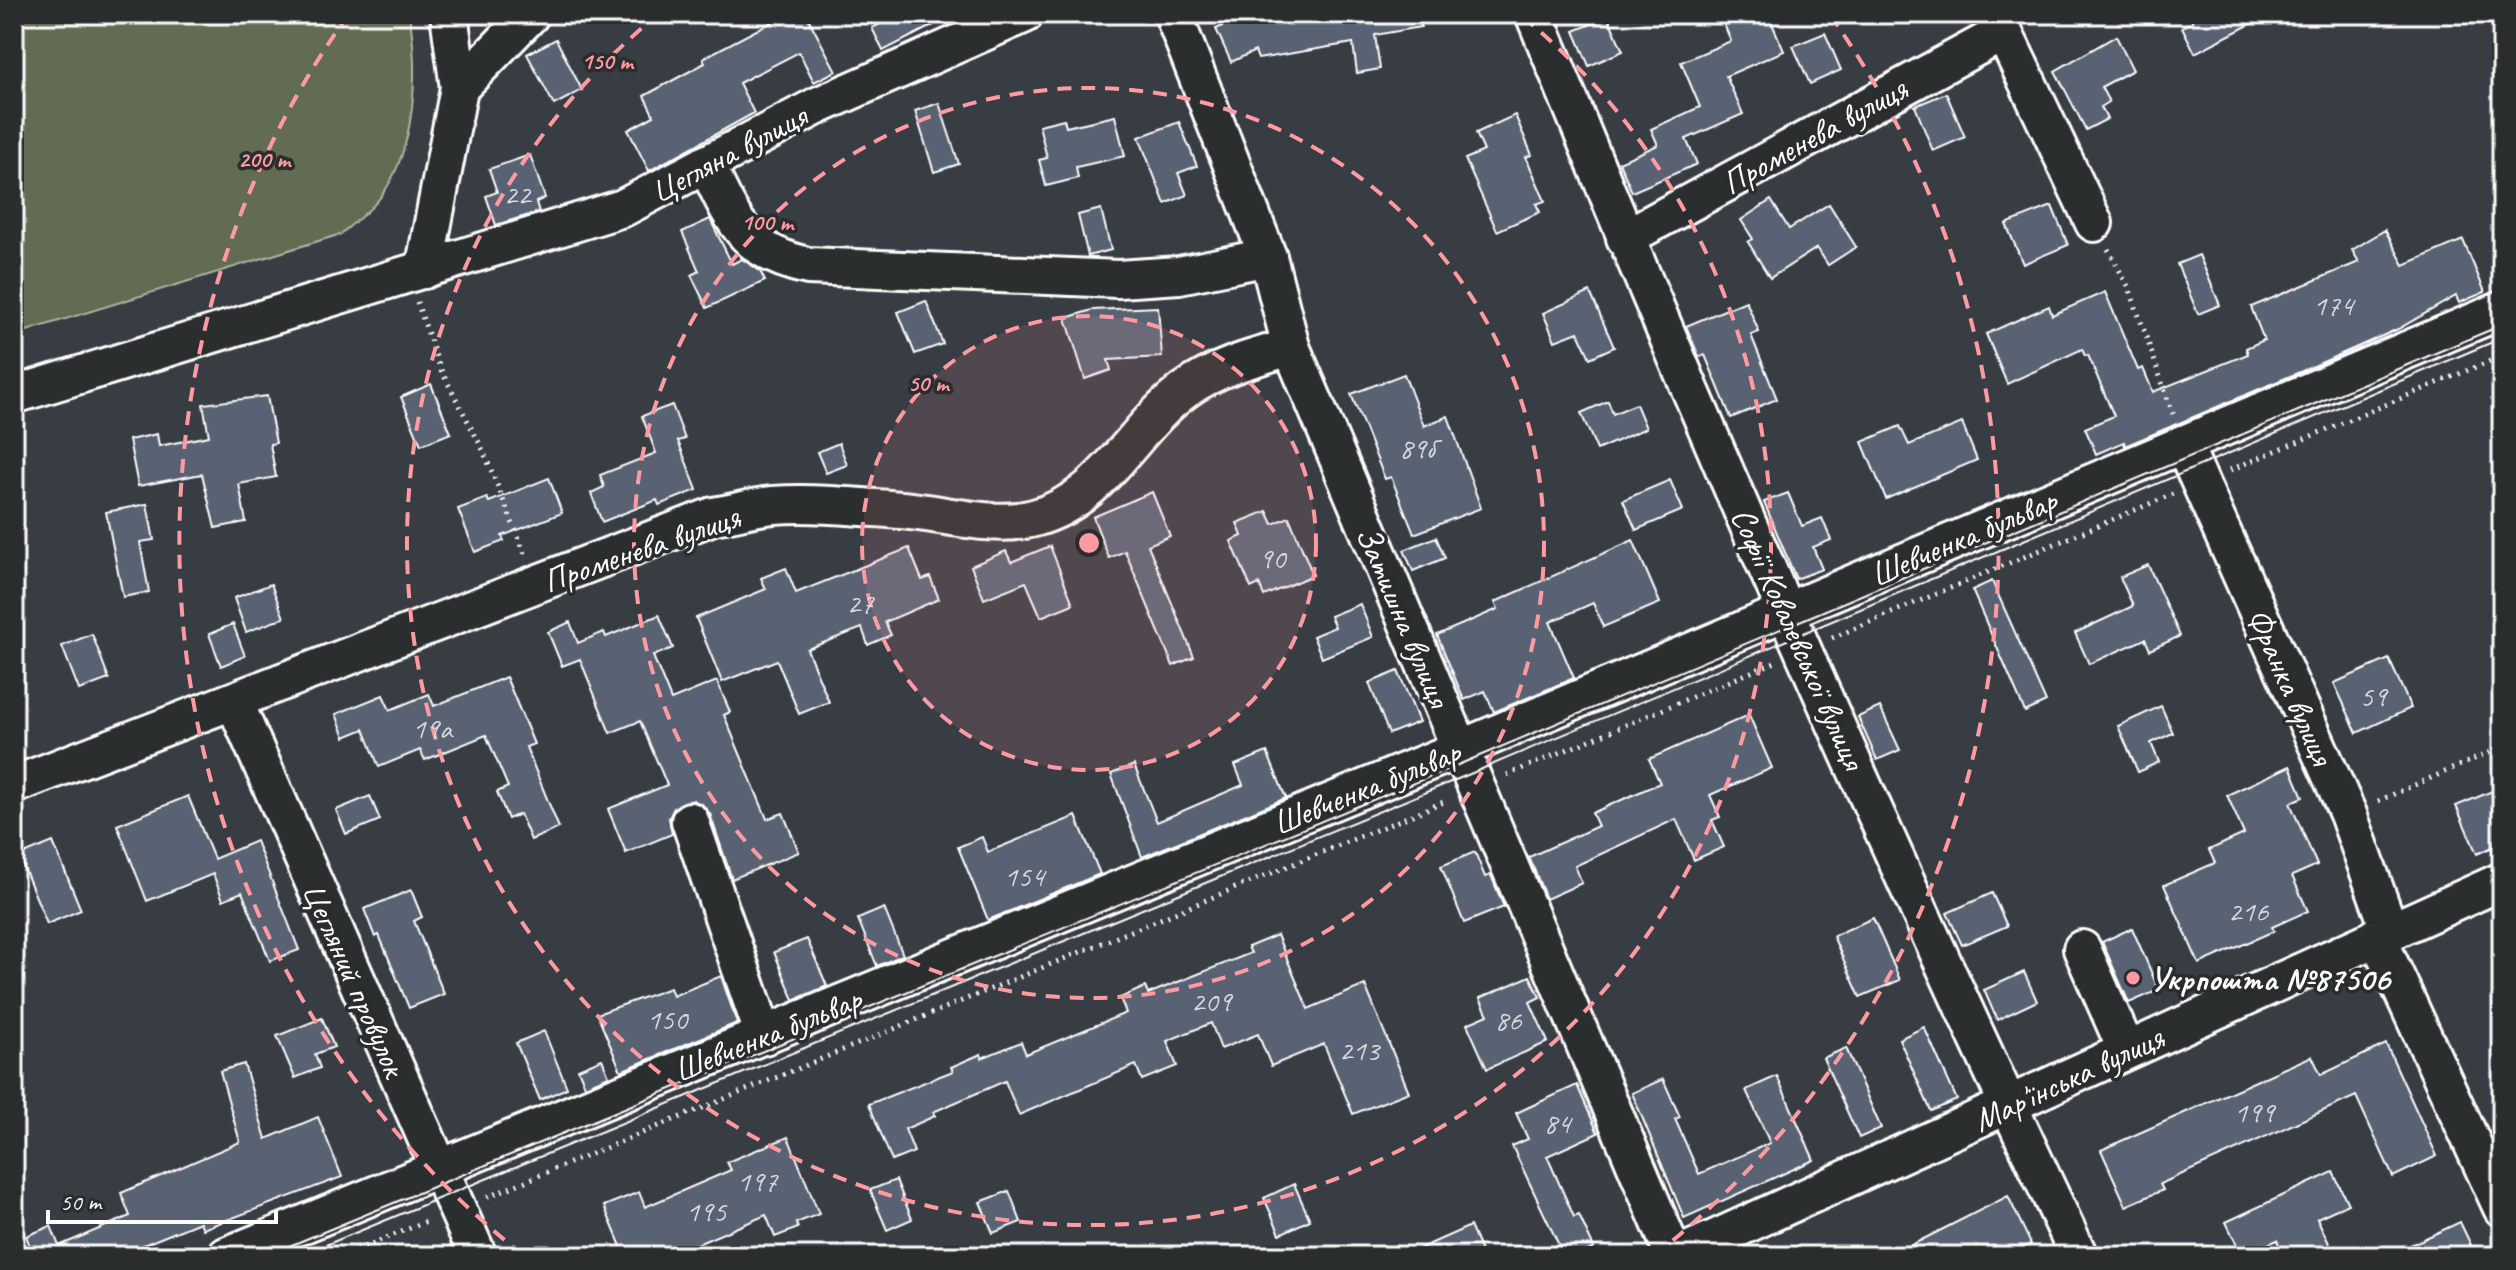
<svg xmlns="http://www.w3.org/2000/svg" width="2516" height="1270" viewBox="0 0 2516 1270" font-family="Caveat,sans-serif">
<rect width="100%" height="100%" fill="#383d43"/>
<filter id="ink" filterUnits="userSpaceOnUse"><feTurbulence type="fractalNoise" baseFrequency=".0125" numOctaves="2"/><feDisplacementMap in="SourceGraphic" scale="16" xChannelSelector="R" yChannelSelector="G"/><feConvolveMatrix kernelMatrix="1 2 1 2 8 2 1 2 1" color-interpolation-filters="sRGB"/></filter>
<g filter="url(#ink)">
<path fill="#626c53" stroke="#b0b6a9" stroke-width="2" d="M14 14H409C419 70 416 147 382 195 372 210 354 222 341 234L14 335Z"/>
<g fill="#596273" stroke="#fff" stroke-width="2">
<polygon points="787,14 806,14 836,71 814,82 799,52 739,83 754,113 649,171 628,130 654,116 644,96 705,63 703,58"/>
<polygon points="899,14 955,14 883,51 872,28"/>
<polygon points="1274,14 1420,14 1421,27 1375,35 1380,69 1357,73 1353,43 1258,59 1255,51 1231,62 1216,29 1240,18 1244,27"/>
<polygon points="1741,14 1768,14 1784,51 1726,76 1743,114 1686,139 1697,164 1632,192 1619,162 1658,145 1651,129 1700,107 1681,62 1731,41 1723,22"/>
<polygon points="2188,14 2270,14 2195,53 2182,27 2193,22"/>
<polygon points="1608,17 1623,51 1589,66 1574,31"/>
<polygon points="1825,33 1841,70 1810,84 1793,46"/>
<polygon points="2116,36 2133,70 2101,87 2109,102 2101,107 2107,119 2086,130 2055,71"/>
<polygon points="556,39 582,90 554,105 527,54"/>
<polygon points="1946,93 1965,137 1933,151 1915,106"/>
<polygon points="939,103 959,164 934,172 915,111"/>
<polygon points="1515,115 1532,155 1526,157 1545,201 1536,204 1540,212 1497,231 1465,159 1484,151 1476,133"/>
<polygon points="1115,116 1125,156 1076,167 1078,178 1046,186 1039,160 1047,158 1039,125 1064,119 1066,127"/>
<polygon points="1179,122 1197,166 1178,173 1187,195 1165,204 1139,137"/>
<polygon points="530,155 545,198 536,202 539,212 496,225 486,196 497,192 489,169"/>
<polygon points="1771,200 1789,229 1829,204 1856,247 1828,265 1817,248 1770,278 1748,242 1753,239 1741,220"/>
<polygon points="2052,206 2068,245 2023,264 2006,224"/>
<polygon points="1101,209 1111,250 1088,256 1078,215"/>
<polygon points="710,219 732,264 742,259 760,271 765,281 707,308 691,275 699,271 682,232"/>
<polygon points="2385,230 2404,265 2463,240 2485,292 2459,303 2456,296 2398,329 2314,366 2125,446 2124,442 2096,454 2085,428 2114,416 2088,355 2085,356 2082,349 2007,384 1986,334 2049,306 2052,315 2105,292 2138,370 2143,368 2153,392 2248,354 2246,348 2264,340 2251,307 2359,262 2352,250"/>
<polygon points="2199,255 2220,305 2198,314 2177,264"/>
<polygon points="1590,292 1614,347 1590,358 1578,332 1555,341 1543,313"/>
<polygon points="926,301 943,344 915,354 898,312"/>
<polygon points="1746,301 1759,332 1751,335 1777,399 1731,418 1705,355 1699,357 1686,326"/>
<polygon points="1158,307 1162,357 1108,360 1111,370 1085,379 1066,318 1092,310"/>
<polygon points="1404,374 1424,426 1448,416 1481,508 1414,534 1391,477 1385,479 1351,394"/>
<polygon points="431,384 451,433 421,445 401,397"/>
<polygon points="267,396 276,443 270,444 276,477 239,484 246,522 215,528 202,474 138,486 129,440 157,434 159,446 209,436 203,404"/>
<polygon points="1608,401 1613,414 1636,404 1646,428 1597,450 1581,413"/>
<polygon points="672,405 685,439 678,441 697,490 659,505 657,500 602,522 591,493 604,487 600,475 656,453 642,416"/>
<polygon points="1962,423 1977,460 1886,499 1862,442 1900,426 1909,445"/>
<polygon points="839,443 847,465 826,473 817,452"/>
<polygon points="549,478 562,513 502,536 504,541 475,552 458,509 487,498 489,502"/>
<polygon points="1670,480 1683,510 1636,530 1623,500"/>
<polygon points="1152,492 1170,536 1148,545 1194,657 1173,666 1125,551 1109,558 1093,517"/>
<polygon points="1788,493 1802,526 1822,518 1831,540 1813,547 1822,569 1796,579 1764,502"/>
<polygon points="147,504 154,540 140,542 149,592 123,597 106,512"/>
<polygon points="1267,511 1273,524 1289,517 1313,575 1264,596 1259,584 1251,588 1231,541 1242,536 1237,523"/>
<polygon points="1436,537 1445,558 1413,571 1404,550"/>
<polygon points="1633,540 1660,603 1603,627 1593,603 1550,622 1574,678 1494,712 1485,691 1464,700 1437,635 1498,609 1495,602"/>
<polygon points="1050,546 1073,604 1041,617 1026,582 984,599 971,566 1006,551 1011,562"/>
<polygon points="909,548 922,580 930,577 939,599 885,622 891,635 868,645 862,628 807,649 829,702 799,714 777,660 722,682 696,618 766,589 761,578 786,568 796,593"/>
<polygon points="2148,565 2180,636 2150,650 2145,639 2089,664 2075,633 2133,606 2120,577"/>
<polygon points="1992,581 2046,702 2025,712 1972,590"/>
<polygon points="271,584 284,618 246,632 234,598"/>
<polygon points="1360,604 1373,637 1322,658 1313,636 1335,627 1330,616"/>
<polygon points="659,615 673,648 653,656 671,700 717,681 730,712 724,715 767,819 783,813 799,852 732,879 710,814 703,805 693,800 674,808 669,818 672,834 626,853 608,809 667,785 640,721 610,733 580,659 562,666 548,632 570,622 578,643 604,632 606,637"/>
<polygon points="233,624 245,656 221,666 209,634"/>
<polygon points="92,634 109,679 79,690 62,646"/>
<polygon points="2389,659 2411,708 2357,733 2334,683"/>
<polygon points="1398,671 1419,722 1389,734 1369,683"/>
<polygon points="506,677 534,744 526,747 559,828 531,840 520,814 508,819 497,792 508,787 486,735 425,760 420,750 379,767 364,729 345,737 336,714 383,695 390,710 429,694 434,706"/>
<polygon points="2161,706 2173,733 2151,743 2159,762 2138,772 2118,726"/>
<polygon points="1880,707 1900,750 1877,760 1858,717"/>
<polygon points="1749,715 1772,768 1710,795 1720,817 1712,820 1724,847 1694,860 1676,819 1575,866 1582,883 1546,899 1529,857 1598,826 1592,813 1660,783 1649,759"/>
<polygon points="1267,752 1286,798 1142,857 1111,774 1134,765 1157,822 1243,785 1235,765"/>
<polygon points="2290,766 2303,797 2290,803 2317,865 2292,876 2308,911 2272,927 2274,931 2199,964 2164,885 2215,863 2209,850 2244,834 2227,795"/>
<polygon points="2502,787 2502,843 2477,854 2456,806"/>
<polygon points="188,796 214,859 256,841 299,950 270,961 242,892 223,900 213,874 147,901 117,825"/>
<polygon points="370,796 380,820 346,834 336,810"/>
<polygon points="1076,816 1100,874 988,920 958,847 982,837 988,852"/>
<polygon points="53,842 81,910 47,924 19,856"/>
<polygon points="1475,852 1485,877 1491,875 1504,907 1464,923 1441,866"/>
<polygon points="411,890 422,917 414,921 444,994 409,1008 379,935 375,937 364,909"/>
<polygon points="1992,893 2007,926 1962,945 1947,913"/>
<polygon points="884,908 903,955 877,966 858,919"/>
<polygon points="1873,918 1900,980 1860,997 1833,936"/>
<polygon points="2132,928 2159,990 2129,1003 2102,942"/>
<polygon points="1277,935 1308,1009 1365,985 1409,1092 1353,1114 1324,1044 1271,1066 1258,1034 1221,1049 1211,1023 1167,1041 1177,1066 1142,1080 1136,1065 1019,1115 1005,1081 933,1112 935,1116 905,1129 914,1152 892,1161 869,1104 953,1071 951,1067 981,1054 982,1058 1021,1042 1026,1054 1126,1013 1120,998 1145,987 1148,994 1251,953 1248,947"/>
<polygon points="807,939 827,986 794,1000 774,952"/>
<polygon points="2024,972 2037,1001 1997,1020 1984,990"/>
<polygon points="721,976 737,1023 621,1071 597,1014 670,988 673,996"/>
<polygon points="1530,976 1540,997 1530,1002 1548,1042 1487,1069 1467,1024 1488,1015 1480,998"/>
<polygon points="322,1018 334,1047 315,1054 320,1068 295,1078 277,1036"/>
<polygon points="1924,1027 1957,1100 1931,1111 1899,1039"/>
<polygon points="544,1031 567,1088 540,1100 516,1043"/>
<polygon points="2386,1044 2437,1156 2393,1177 2356,1096 2160,1184 2163,1190 2126,1206 2101,1150 2312,1056 2321,1075"/>
<polygon points="1846,1048 1881,1128 1859,1138 1823,1058"/>
<polygon points="602,1059 609,1076 585,1086 578,1069"/>
<polygon points="244,1064 266,1139 318,1117 342,1177 203,1229 200,1222 116,1256 34,1256 26,1236 51,1226 59,1246 130,1216 121,1193 240,1142 220,1071"/>
<polygon points="1777,1076 1814,1160 1684,1218 1632,1093 1663,1079 1680,1117 1675,1119 1699,1174 1770,1143 1746,1090"/>
<polygon points="1577,1085 1598,1133 1547,1156 1574,1217 1579,1215 1594,1248 1578,1256 1564,1256 1512,1146 1528,1139 1516,1113"/>
<polygon points="788,1137 819,1214 796,1223 798,1228 775,1237 766,1215 669,1256 625,1256 604,1206 639,1192 645,1207 731,1170 727,1162"/>
<polygon points="2333,1172 2348,1204 2317,1218 2335,1256 2284,1256 2277,1240 2242,1256 2226,1222"/>
<polygon points="896,1180 912,1219 887,1230 870,1190"/>
<polygon points="1294,1184 1310,1220 1280,1234 1264,1198"/>
<polygon points="1009,1191 1021,1222 993,1233 980,1202"/>
<polygon points="2008,1196 2031,1244 2007,1256 1890,1256"/>
<polygon points="2460,1222 2471,1245 2449,1256 2387,1256"/>
<polygon points="1470,1226 1483,1256 1403,1256"/>
</g>
<g fill="none" stroke-linecap="round" stroke-linejoin="round">
<defs>
<g id="minor">
<polyline points="449,14 459,88"/>
<polyline points="1173,14 1268,257 1291,347 1674,1256"/>
<path d="M1534 14C1704 433 1886 847 2079 1256"/>
<polyline points="1995,14 2094,223"/>
<path d="M706 164C733 219 743 252 808 266L1118 279 1179 275 1268 257"/>
<polyline points="1625,238 2004,32"/>
<polyline points="424,270 459,88 531,14"/>
<polyline points="14,395 623,208 817,106 1025,14"/>
<polyline points="2183,444 2348,814 2390,931"/>
<polyline points="234,701 478,1256"/>
<path d="M14 785 713 516C733 513 753 507 773 505 814 502 860 507 901 510 943 513 993 529 1034 518 1105 499 1130 430 1185 390 1217 367 1253 358 1291 347"/>
<polyline points="690,821 764,1036"/>
<polyline points="2377,936 2502,1208"/>
<polyline points="2082,949 2126,1049"/>
<polyline points="226,1256 1460,749 2502,310"/>
<path d="M1677 1256C1953 1132 2226 1004 2502 881"/>
</g>
</defs>
<use href="#minor" stroke="#fff" stroke-width="42"/>
<g stroke="#fff" stroke-width="5" stroke-dasharray="2 6" stroke-linecap="butt">
<polyline points="2108,249 2130,290 2173,414"/>
<polyline points="417,302 440,368 483,450 525,554"/>
<polyline points="2230,470 2502,356"/>
<polyline points="1832,638 2173,494"/>
<polyline points="1507,775 1775,662"/>
<polyline points="2378,801 2502,747"/>
<polyline points="487,1197 1446,801"/>
<polyline points="342,1256 430,1220"/>
</g>
<use href="#minor" stroke="#2a2d2e" stroke-width="36"/>
<g stroke="#fff" stroke-width="2">
<polyline points="265,1256 1465,762 2502,325"/>
<polyline points="299,1256 1470,774 2502,338"/>
</g>
</g>
</g>
<circle cx="1089" cy="543" r="227" fill="#ff9aa2" fill-opacity=".12"/>
<g fill="none" stroke="#ff9aa2" stroke-width="4" stroke-dasharray="14 10">
<circle cx="1089" cy="543" r="227"/>
<circle cx="1089" cy="543" r="455"/>
<path d="M1523 17A682 682 0 1 1 655 17"/>
<path d="M523 1255A910 910 0 0 1 348 15M1830 15A910 910 0 0 1 1655 1255"/>
</g>
<circle fill="#ff9aa2" stroke="#2a2d2e" stroke-width="3" cx="2133" cy="978" r="8"/>
<g text-anchor="middle" stroke-width="7" stroke-linejoin="round" paint-order="stroke">
<g font-size="30" fill="#d6d8dc">
<text x="517" y="204">22</text>
<text x="2333" y="315">174</text>
<text x="1417" y="458">89б</text>
<text x="1272" y="568">90</text>
<text x="860" y="613">27</text>
<text x="2373" y="706">59</text>
<text x="432" y="738">19а</text>
<text x="1024" y="886">154</text>
<text x="2248" y="921">216</text>
<text x="1211" y="1011">209</text>
<text x="667" y="1029">150</text>
<text x="1508" y="1030">86</text>
<text x="1359" y="1060">213</text>
<text x="2254" y="1122">199</text>
<text x="1557" y="1133">84</text>
<text x="757" y="1191">197</text>
<text x="706" y="1221">195</text>
</g>
<g font-size="34" fill="#fff" stroke="#2a2d2e">
<text transform="translate(1814 135) rotate(-29)" y="12">Променева вулиця</text>
<text transform="translate(728 153) rotate(-28)" y="12">Цегляна вулиця</text>
<text transform="translate(1963 537) rotate(-23)" y="12">Шевченка бульвар</text>
<text transform="translate(641 548) rotate(-19)" y="12">Променева вулиця</text>
<text transform="translate(1404 616) rotate(67)" y="12">Затишна вулиця</text>
<text transform="translate(1799 638) rotate(66)" y="12">Софії Ковалевської вулиця</text>
<text transform="translate(2291 686) rotate(66)" y="12">Франка вулиця</text>
<text transform="translate(1366 787) rotate(-22)" y="12">Шевченка бульвар</text>
<text transform="translate(355 979) rotate(66)" y="12">Цегляний провулок</text>
<text transform="translate(767 1034) rotate(-22)" y="12">Шевченка бульвар</text>
<text transform="translate(2068 1078) rotate(-25)" y="12">Мар'їнська вулиця</text>
</g>
<g font-size="34" font-weight="bold" fill="#fff" stroke="#2a2d2e" text-anchor="start">
<text x="2149" y="990">Укрпошта №87506</text>
</g>
</g>
<circle cx="1089" cy="543" r="12" fill="#ff9aa2" stroke="#2a2d2e" stroke-width="4"/>
<g font-size="24" text-anchor="middle" font-weight="bold" fill="#ff9aa2" stroke="#2a2d2e" stroke-width="7" stroke-linejoin="round" paint-order="stroke">
<text x="607" y="69">150 m</text>
<text x="264" y="167">200 m</text>
<text x="767" y="230">100 m</text>
<text x="928" y="391">50 m</text>
</g>
<rect width="2516" height="1270" fill="none" stroke="#2a2d2e" stroke-width="48"/>
<rect x="24" y="24" width="2468" height="1222" fill="none" stroke="#fff" stroke-width="3" filter="url(#ink)"/>
<path d="M48 1210v12h228v-12" fill="none" stroke="#ffffff" stroke-width="4"/>
<text x="60" y="1210" font-size="24" fill="#ffffff" stroke="#2a2d2e" stroke-width="6" paint-order="stroke">50 m</text>
</svg>
